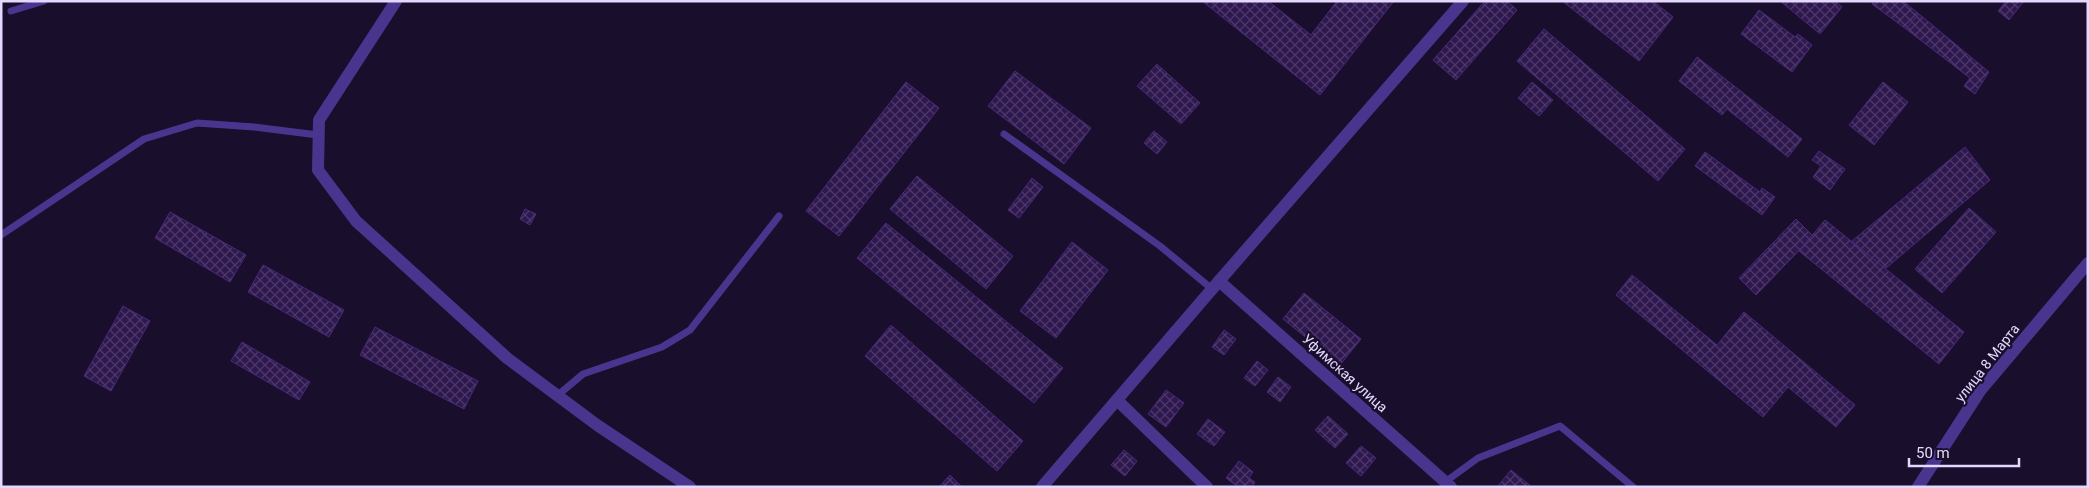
<svg xmlns="http://www.w3.org/2000/svg" width="2089" height="488" viewBox="0 0 2089 488" font-family="Roboto,sans-serif">
<defs>
<pattern id="building-cross-hatch" width="8" height="8" patternUnits="userSpaceOnUse" patternTransform="scale(1.25)"><rect width="8" height="8" fill="#2e184e"/><path d="M0 0l8 8M0 8l8-8" fill="none" stroke="#4c3969"/></pattern>
</defs>
<rect width="100%" height="100%" fill="#190e2b"/>
<g fill="url(#building-cross-hatch)" stroke="#49287c">
<polygon points="1202,1 1268,1 1311,35 1337,1 1394,1 1320,95"/>
<polygon points="1485,1 1507,1 1517,10 1456,80 1433,60"/>
<polygon points="1562,1 1653,1 1673,17 1639,61"/>
<polygon points="1780,1 1835,1 1842,7 1820,34"/>
<polygon points="1874,1 1903,1 1919,14 1906,29 1872,4"/>
<polygon points="2006,1 2024,1 2009,20 1998,11"/>
<polygon points="1759,10 1795,37 1798,34 1812,45 1792,72 1741,34"/>
<polygon points="1919,14 1989,72 1975,94 1964,86 1970,78 1906,29"/>
<polygon points="1544,29 1685,149 1658,181 1517,61"/>
<polygon points="1697,57 1802,139 1788,157 1727,109 1722,115 1679,81"/>
<polygon points="1157,64 1200,103 1181,124 1137,86"/>
<polygon points="1015,71 1091,128 1064,164 988,106"/>
<polygon points="906,82 939,108 839,236 806,211"/>
<polygon points="1532,82 1553,100 1539,116 1518,98"/>
<polygon points="1883,82 1908,102 1874,145 1849,125"/>
<polygon points="1154,131 1167,142 1157,154 1144,143"/>
<polygon points="1965,147 1990,180 1885,269 1852,241"/>
<polygon points="1819,151 1845,169 1830,190 1813,177 1821,166 1812,160"/>
<polygon points="1705,152 1760,192 1762,188 1775,197 1762,215 1695,166"/>
<polygon points="917,176 1013,256 986,289 890,209"/>
<polygon points="1032,178 1043,187 1019,218 1008,210"/>
<polygon points="1969,208 1996,232 1942,293 1915,269"/>
<polygon points="525,209 536,214 530,225 520,219"/>
<polygon points="170,212 246,255 230,282 155,238"/>
<polygon points="1796,219 1813,236 1756,295 1739,278"/>
<polygon points="1825,220 1964,332 1939,364 1799,251"/>
<polygon points="886,223 1063,368 1034,403 857,258"/>
<polygon points="1072,242 1108,270 1056,338 1020,311"/>
<polygon points="263,265 344,310 329,337 248,292"/>
<polygon points="1632,275 1717,345 1744,312 1855,405 1836,427 1788,387 1763,417 1616,295"/>
<polygon points="1304,293 1361,339 1340,365 1283,319"/>
<polygon points="123,306 150,321 111,391 84,376"/>
<polygon points="891,325 1023,441 997,471 865,356"/>
<polygon points="375,327 478,381 464,409 360,355"/>
<polygon points="1224,330 1236,339 1224,355 1212,347"/>
<polygon points="242,342 310,382 299,400 231,361"/>
<polygon points="1257,361 1268,370 1255,386 1244,378"/>
<polygon points="1278,377 1291,387 1280,402 1267,392"/>
<polygon points="1166,390 1184,403 1166,427 1148,414"/>
<polygon points="1328,416 1348,434 1335,448 1315,430"/>
<polygon points="1208,419 1225,432 1214,446 1197,434"/>
<polygon points="1361,446 1376,458 1361,476 1346,463"/>
<polygon points="1124,450 1137,461 1125,476 1111,465"/>
<polygon points="1239,461 1253,472 1249,478 1255,482 1252,487 1238,487 1226,478"/>
<polygon points="1511,470 1532,487 1497,487"/>
<polygon points="950,475 962,487 939,487"/>
</g>
<g fill="none" stroke-linecap="round" stroke-linejoin="round">
<g stroke="#4a358e" stroke-width="7">
<polyline points="11,11 44,1"/>
<polyline points="1004,134 1160,246 1212,289"/>
<polyline points="1,235 144,139 197,123 254,127 318,135"/>
<polyline points="558,395 583,374 662,347 690,330 779,216"/>
<polyline points="1445,482 1478,458 1560,426 1633,487"/>
</g>
<g stroke="#4a358e" stroke-width="12">
<polyline points="396,1 319,120 318,170 356,221 507,358 597,425 690,487"/>
<polyline points="1219,281 1451,487"/>
<polyline points="1117,400 1207,487"/>
<polyline points="1042,487 1219,281 1463,1"/>
<polyline points="1918,487 1980,391 2088,263"/>
</g>
</g>
<g text-anchor="middle" stroke-width="4.5" stroke-linejoin="round" paint-order="stroke">
<g font-size="14" fill="#e4d8ff" stroke="#190e2b">
<text transform="translate(1987 363) rotate(-52)" y="5">улица 8 Марта</text>
<text transform="translate(1345 373) rotate(42)" y="5">Уфимская улица</text>
</g>
</g>
<rect width="2089" height="488" fill="none" stroke="#e4d8ff" stroke-width="5"/>
<path d="M1909 458v8h110v-8" fill="none" stroke="#e4d8ff" stroke-width="2.5"/>
<text x="1916" y="458" font-size="15" fill="#e4d8ff" stroke="#190e2b" stroke-width="4" paint-order="stroke">50 m</text>
</svg>
